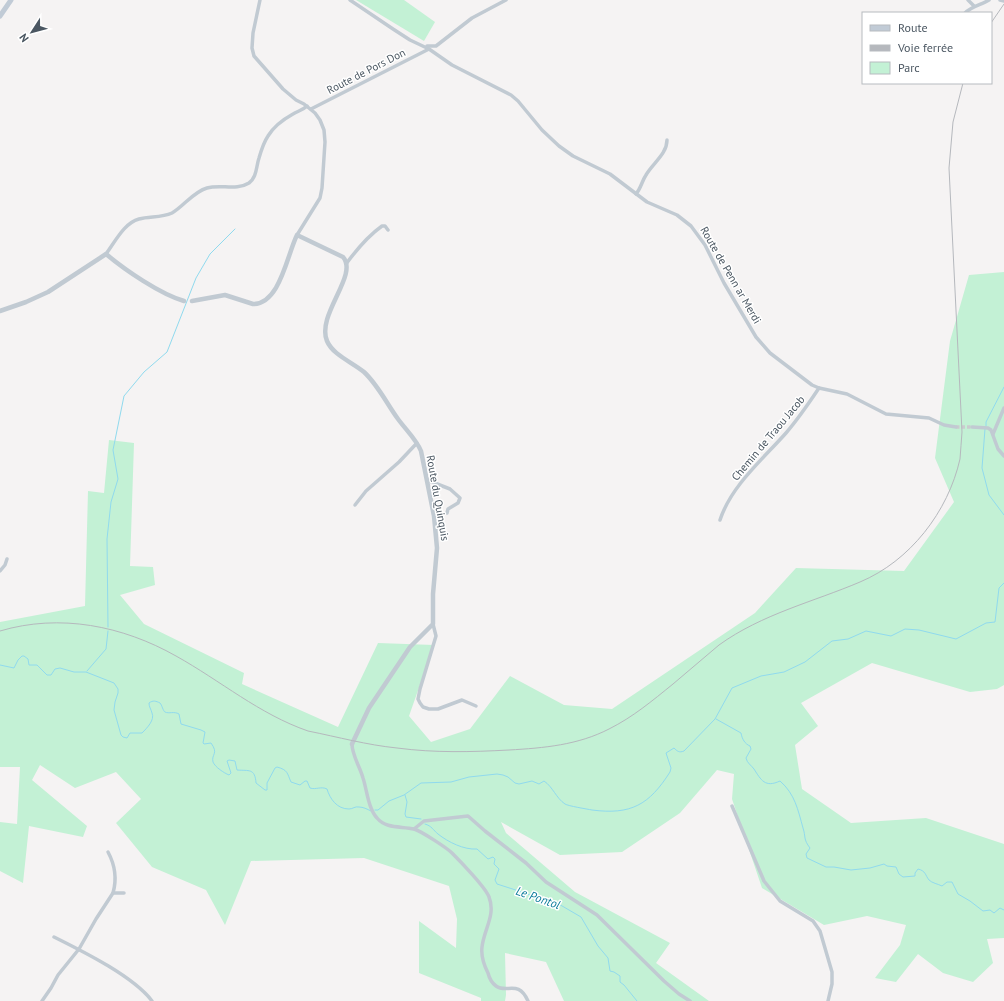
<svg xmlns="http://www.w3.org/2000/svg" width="1004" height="1001" viewBox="0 0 1004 1001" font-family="'PT Sans',sans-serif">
<rect width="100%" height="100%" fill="#f5f3f3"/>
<g fill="#c3f1d5">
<polygon points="356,0 404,0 435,22 424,41"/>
<polygon points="1004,272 1004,685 997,689 970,692 872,663 801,703 818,726 795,745 802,789 851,823 926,818 1004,844 1004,938 987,939 993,963 973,982 943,973 918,954 896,982 875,978 900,945 906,925 867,916 824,925 762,888 732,799 734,774 717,770 680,813 622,852 560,855 501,822 506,833 575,892 670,943 656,963 709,1001 564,1001 546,962 505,953 506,995 505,1001 481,1001 481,998 419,973 419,921 456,948 457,919 449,886 364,858 251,861 225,925 206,890 152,867 116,823 141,799 116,772 75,788 40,765 32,780 87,826 83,837 29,826 23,883 0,871 0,822 17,824 20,767 0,767 0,622 85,606 88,491 104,493 109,440 134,443 130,566 153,567 155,585 120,595 144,624 244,673 242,684 338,727 378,643 434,645 409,716 431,742 470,729 510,676 564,705 612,709 755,613 796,568 904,571 954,502 935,458 950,341 969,275"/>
</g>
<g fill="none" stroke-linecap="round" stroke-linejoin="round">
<g stroke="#90daee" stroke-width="1">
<polyline points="986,426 986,422 1004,387"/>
<polyline points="985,429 982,468 989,495 1004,515"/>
<polyline points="108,627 107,539 111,502 118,479 113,450 124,396 144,372 167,352 196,278 210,254 235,229"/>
<path d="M0 665 14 668 18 660 22 656H24L28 659 29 665H37L47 675H51L55 669 60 668 74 672H86L114 683 118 689V693L115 702 114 710 121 735 123 737 127 738 130 733H142C147 728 155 720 152 713 151 709 149 707 149 703 153 700 156 701 160 703 162 705 163 711 165 712 169 714 174 711 179 714L181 724 201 730 205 732 203 743 204 744 211 743C219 754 211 754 213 762 215 767 224 773 229 775L231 773 227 761 229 760 235 761 237 770C249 771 255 768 256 783L265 790H267V783L275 768 277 767C288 770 287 773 291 782L300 785 305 781H307L310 788C316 790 321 786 327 789 330 799 337 809 349 809 353 809 355 806 359 807 363 807 367 809 371 811"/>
<polyline points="87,671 106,649 108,631"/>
<path d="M716 719 741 733C742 739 745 744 750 746L751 749 746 758C747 763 751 765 754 769 761 780 765 788 780 781 795 794 798 810 803 828 806 837 803 839 810 848L806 854 807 858 826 867H834L851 870 870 868 884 864 887 866 896 867 899 874 903 877 915 876V873L918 869C926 871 925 875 929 880 932 883 938 884 942 886L947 882H952L958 894 970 901 983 911 990 910 994 913 1000 908 1004 910"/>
<polyline points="405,795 407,802 405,814 406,817 421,819"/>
<path d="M375 810H378L389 801 404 795 421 783 451 782 469 777 497 774 503 775 508 777 515 783 519 784 532 781 539 784 544 781C553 787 556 798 565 804 568 806 587 809 592 810 631 815 649 805 670 772L671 768 666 753 674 748C677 751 679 753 684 751L715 719 732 688 761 676 784 672 805 662 832 641 848 639 866 631 891 636 905 629 919 630 956 639 986 623 995 622 999 588 1004 583"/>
<path d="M425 824C432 826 433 830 438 834 448 842 464 850 477 849L488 859 493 857 495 859 494 864 499 869 495 880 497 884 525 893 547 902 557 903 581 917 598 946 608 958 610 971 614 972 620 976V982L624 985 637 1001"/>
</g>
<polyline stroke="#caccce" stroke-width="3.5" stroke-dasharray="3.5 2" stroke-linecap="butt" points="956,427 972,427"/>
<g stroke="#c1cad2" stroke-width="3.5">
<polyline points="260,0 253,33 252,48 254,56 283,89 296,100 304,104 315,113 320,120 324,130 325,142 322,188 320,198 297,235"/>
<polyline points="350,0 393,29 410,40 429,49 452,65 511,95 518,101 542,130 559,146 573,156 610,174 647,202 677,215 691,226 705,245 724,283 756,337 770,353 812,385 819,388 847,394 886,414 929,418 944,425 956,427"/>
<polyline points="968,0 974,6"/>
<polyline points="1000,0 1004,1"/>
<path d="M965 13C972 6 981 5 989 0"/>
<polyline points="427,46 436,46 472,18 506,0"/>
<polyline points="311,109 429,49"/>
<path d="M636 194C641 188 642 181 646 175 653 163 667 154 667 140"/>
<path d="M106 254C115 242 124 223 139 219 150 216 161 218 172 213 184 206 193 192 207 188 221 184 236 191 249 183 257 177 256 167 259 158 261 151 264 142 268 136 274 126 284 119 293 114 298 111 303 110 307 106"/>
<path d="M346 264C357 249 368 236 382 226H385L388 230"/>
<polyline points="972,427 988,428 991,430 998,449 1004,456"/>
<polyline points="993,434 1004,408"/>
<polyline points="427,480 450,489 460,498 458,503 448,509 447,513"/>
<polyline points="355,505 366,491 399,462 417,443"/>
<path d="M720 520C731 486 763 459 786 433 798 419 809 403 819 388"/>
<polyline points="0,571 5,565 7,559"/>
<polyline points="433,624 436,636 420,689 418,699 420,703 423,707 429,709 438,709 462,700 476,706"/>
<path d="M352 744C352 755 360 767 363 778 367 790 368 808 377 818 386 829 401 826 414 829 421 831 447 848 452 853 460 861 486 888 489 897 496 915 484 929 482 947 481 955 484 965 488 973 489 977 492 983 496 986 507 994 518 979 528 1001"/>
<polyline points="732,806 764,881 780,901 813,921 820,931 832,972 832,984 828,1001"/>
<polyline points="414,829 424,821 468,816 485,831 526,863 546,882 597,915 664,981 679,994 690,1001"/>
<path d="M108 852C115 865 117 879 113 893"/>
<path d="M54 937C82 951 133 976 152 1001"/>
<polyline points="42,1001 51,988 58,975 79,949 96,919 113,893 124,893"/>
</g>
<g stroke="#c1cad2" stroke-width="4.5">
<path d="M192 301 225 295 253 304C280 304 287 255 297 235L343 257C359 275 316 315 327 341 333 355 352 362 364 372 378 385 387 404 398 419 406 430 416 439 421 451L434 516 437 548 433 594V624L410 647 369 708 352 744"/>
<path d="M0 311 26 302 48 292 106 254C125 270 160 294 184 301"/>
</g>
<polyline stroke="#c1cbd6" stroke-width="5" points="0,16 11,0"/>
<g stroke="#b5b8bd" stroke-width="1">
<polyline points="991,23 1004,4"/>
<path d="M0 631C60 613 123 626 176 656 221 681 259 714 308 731 338 737 367 745 397 748 435 753 471 752 509 750 544 748 578 745 609 729 633 717 652 701 673 684 688 671 704 658 719 645 762 614 813 602 860 582 910 561 948 512 960 459 961 450 961 441 962 432L949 168 953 122 963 83"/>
</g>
</g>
<g text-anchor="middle" stroke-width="3" stroke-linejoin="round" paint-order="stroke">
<g font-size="11" fill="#4a5661" stroke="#fff">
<text transform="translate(366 71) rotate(-27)" y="4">Route de Pors Don</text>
<text transform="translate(731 275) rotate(60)" y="4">Route de Penn ar Merdi</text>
<text transform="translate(768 438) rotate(-50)" y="4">Chemin de Traou Jacob</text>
<text transform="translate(438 498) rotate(80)" y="4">Route du Quinquis</text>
</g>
<g font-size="12" font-style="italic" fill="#0c7c9b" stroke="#fff">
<text transform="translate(538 898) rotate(19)" y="4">Le Pontol</text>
</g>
</g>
<rect x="862" y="12" width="130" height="72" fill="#ffffff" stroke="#b7bbc0"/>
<rect x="870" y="25" width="20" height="6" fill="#c1cbd6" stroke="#b7bbc0"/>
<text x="898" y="32" font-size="12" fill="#4a5661">Route</text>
<rect x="870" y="45" width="20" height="6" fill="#b5b8bd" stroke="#b7bbc0"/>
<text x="898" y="52" font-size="12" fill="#4a5661">Voie ferrée</text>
<rect x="870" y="62" width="20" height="12" fill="#c3f1d5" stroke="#b7bbc0"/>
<text x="898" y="72" font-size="12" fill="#4a5661">Parc</text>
<g transform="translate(32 32) rotate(234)" stroke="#ffffff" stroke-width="3" paint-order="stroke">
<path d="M0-3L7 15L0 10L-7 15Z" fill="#4a5661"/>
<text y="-6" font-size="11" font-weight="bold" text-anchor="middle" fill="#4a5661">N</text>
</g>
</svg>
